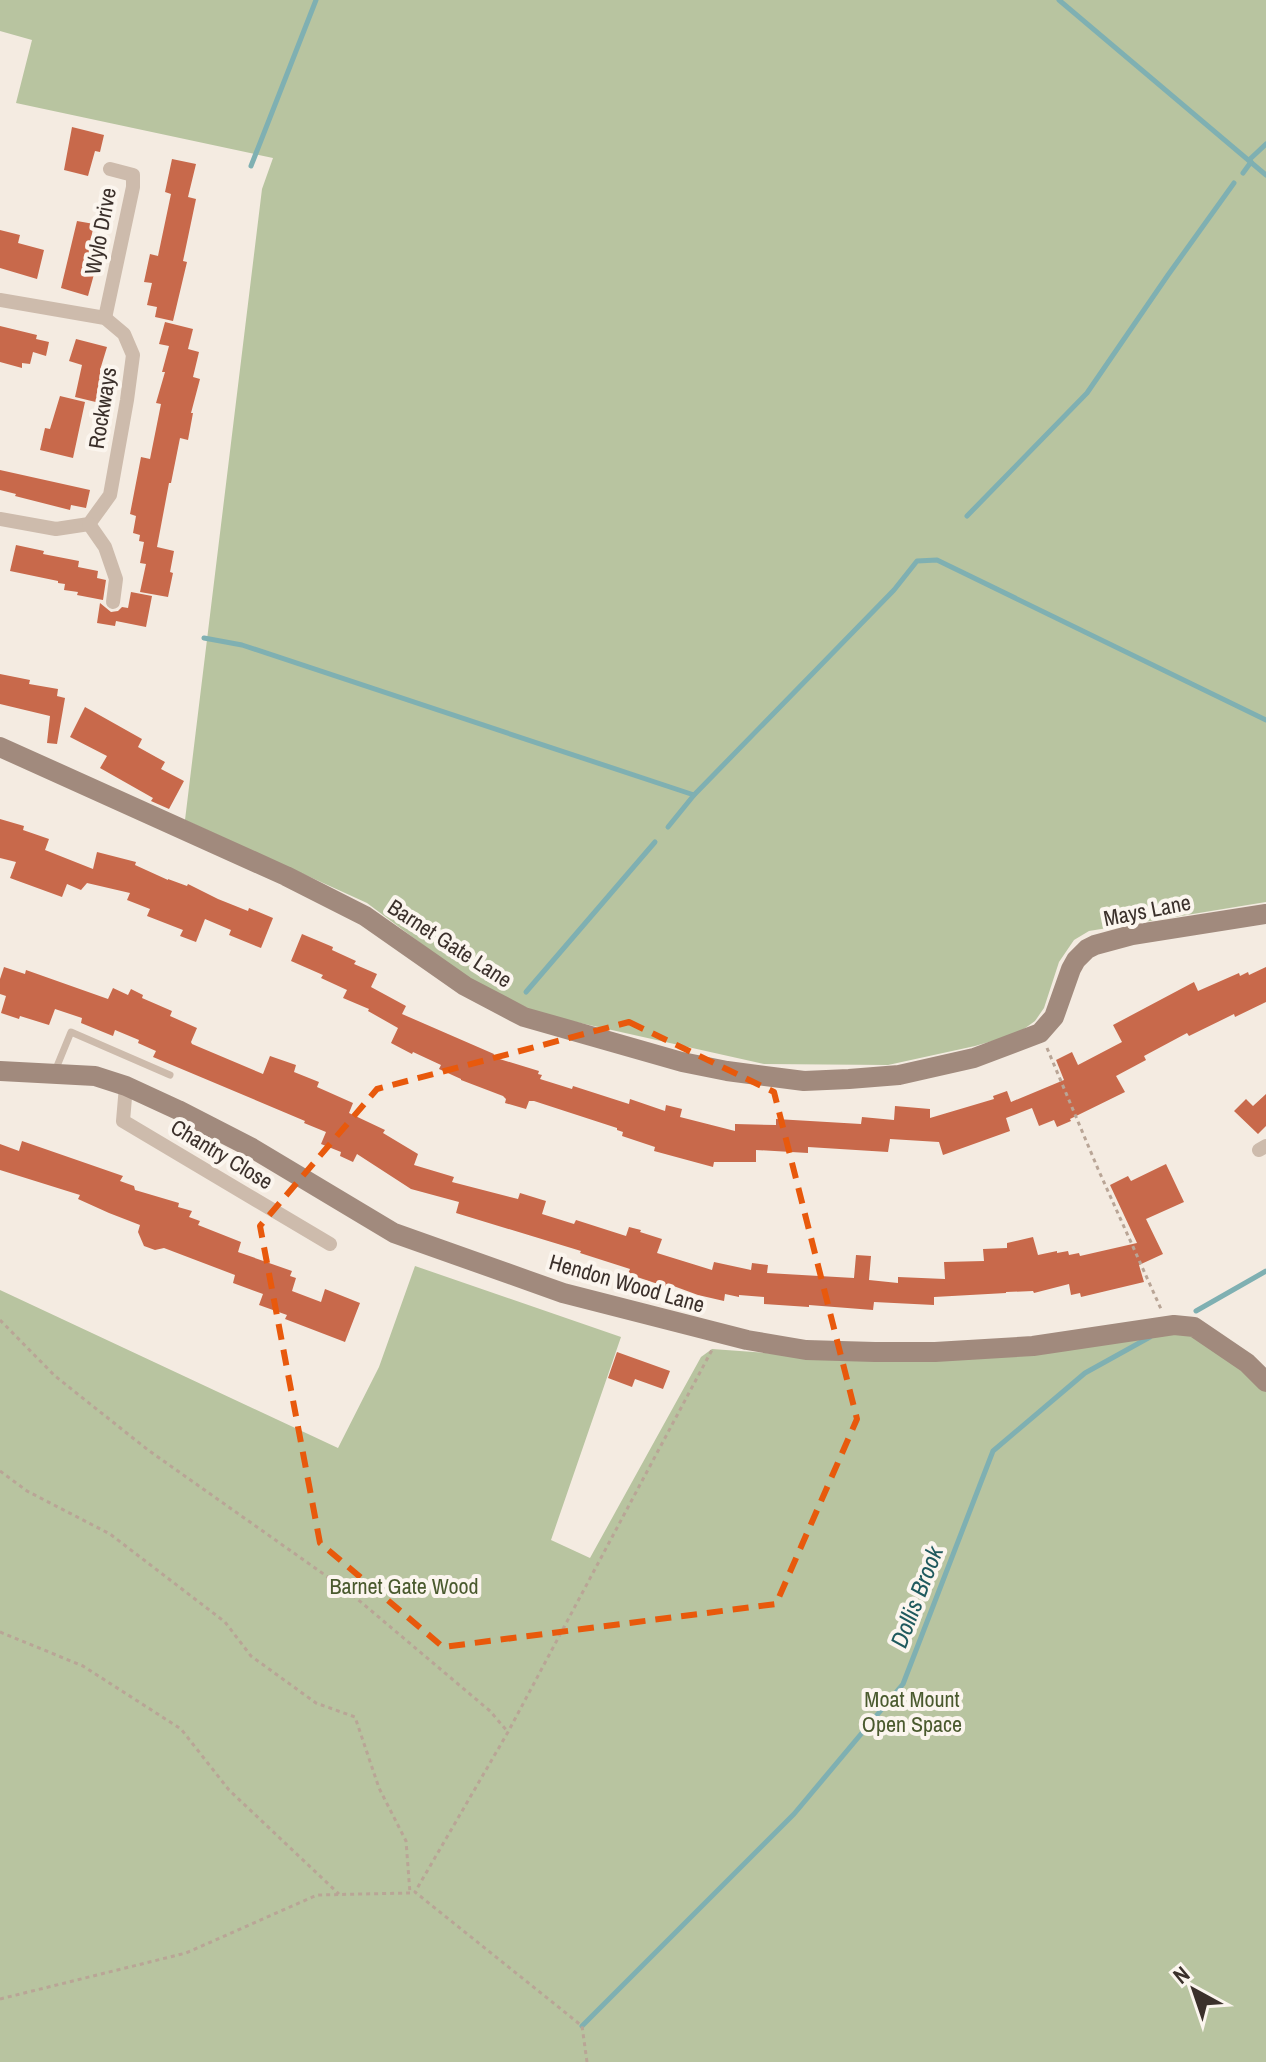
<svg xmlns="http://www.w3.org/2000/svg" width="1266" height="2062" viewBox="0 0 1266 2062" font-family="'Archivo Narrow',sans-serif">
<rect width="100%" height="100%" fill="#f4ebe1"/>
<g fill="#b8c4a0">
<polygon points="0,0 1266,0 1266,902 1089,931 1074,940 1059,962 1044,1008 1035,1021 1017,1034 975,1046 888,1065 764,1064 540,1014 471,981 367,903 185,820 262,189 273,158 16,103 32,40 0,31"/>
<polygon points="415,1266 621,1337 551,1540 590,1558 701,1357 712,1349 806,1356 1174,1325 1266,1383 1266,2062 0,2062 0,1290 338,1448 379,1367"/>
</g>
<g fill="none" stroke-linecap="round" stroke-linejoin="round">
<g stroke="#7fb0b2" stroke-width="5">
<polyline points="1059,0 1266,175"/>
<polyline points="1249,160 1266,144"/>
<polyline points="251,166 316,0"/>
<polyline points="1243,173 1251,162"/>
<polyline points="967,516 1087,393 1168,275 1234,183"/>
<polyline points="204,638 242,645 694,795 894,590 917,561 937,560 1266,720"/>
<polyline points="668,827 694,795"/>
<polyline points="526,992 655,842"/>
<polyline points="1196,1311 1266,1271"/>
<polyline points="582,2026 794,1814 903,1684 993,1451 1085,1373 1150,1337"/>
</g>
</g>
<g fill="#c8694b">
<polygon points="72,127 104,135 100,152 95,151 88,176 64,170"/>
<polygon points="172,159 196,164 188,197 196,199 183,261 187,262 173,321 155,317 157,307 147,305 152,283 144,282 150,254 158,256 171,194 165,192"/>
<polygon points="77,221 94,224 90,243 102,245 97,267 96,267 88,296 61,288"/>
<polygon points="0,230 20,235 18,243 44,250 37,279 0,268"/>
<polygon points="165,322 193,329 188,349 199,352 193,377 200,379 191,413 193,413 188,440 180,438 171,483 169,483 157,547 174,551 170,572 173,573 168,597 140,592 146,564 140,563 144,542 139,541 140,535 133,533 136,516 130,514 141,457 150,459 161,404 156,403 165,372 162,372 169,346 159,344"/>
<polygon points="0,326 37,335 36,339 49,342 46,356 33,352 30,364 22,363 22,368 0,362"/>
<polygon points="76,339 107,347 100,370 106,370 103,382 109,383 104,404 75,397 82,365 69,361"/>
<polygon points="60,396 85,402 73,458 40,450 45,428 50,429"/>
<polygon points="0,470 90,490 86,508 71,505 70,510 15,496 16,494 0,490"/>
<polygon points="16,545 44,551 43,554 79,561 78,567 98,571 97,578 106,580 103,600 77,595 78,592 64,590 65,584 58,583 58,581 10,571"/>
<polygon points="131,592 152,596 146,627 116,621 115,626 97,623 100,603 111,612 118,611 122,607 128,608"/>
<polygon points="0,674 30,680 29,684 58,689 57,696 65,698 57,744 47,743 50,716 0,704"/>
<polygon points="85,707 142,739 138,747 165,762 161,769 184,781 169,809 151,801 153,798 100,768 107,756 70,737"/>
<polygon points="0,819 24,826 23,830 49,839 45,850 93,869 97,852 136,862 135,865 168,880 168,879 187,886 188,884 218,899 248,911 249,908 273,918 261,948 229,935 231,930 205,919 196,942 180,936 183,930 147,916 150,909 127,900 130,893 87,883 81,890 67,884 62,897 10,878 16,862 0,858"/>
<polygon points="302,934 333,947 332,950 356,961 354,964 377,974 371,987 406,1006 402,1014 494,1054 493,1057 539,1071 538,1074 542,1075 540,1079 572,1089 573,1086 629,1104 630,1099 665,1111 666,1105 682,1109 680,1117 735,1131 735,1124 776,1125 776,1119 861,1124 862,1117 894,1120 895,1106 930,1109 930,1118 994,1099 993,1096 1007,1091 1011,1102 1064,1080 1056,1060 1072,1052 1078,1065 1122,1042 1113,1025 1194,982 1198,991 1239,973 1240,976 1248,972 1249,975 1266,967 1266,1002 1235,1017 1234,1014 1189,1036 1187,1033 1144,1056 1146,1060 1116,1076 1125,1092 1070,1119 1071,1121 1057,1127 1054,1120 1039,1126 1032,1108 1006,1118 1010,1131 943,1155 939,1142 890,1139 888,1152 808,1147 808,1153 756,1150 756,1162 714,1162 713,1167 654,1151 655,1147 622,1136 623,1132 617,1130 617,1128 534,1101 529,1101 526,1109 505,1103 506,1099 503,1096 461,1080 461,1079 439,1069 441,1065 413,1052 412,1054 391,1043 398,1028 368,1011 369,1009 343,998 347,990 321,978 323,975 291,961"/>
<polygon points="4,967 25,974 26,970 108,999 113,988 128,995 131,989 143,995 142,998 172,1011 170,1016 197,1028 191,1042 192,1044 263,1074 270,1056 296,1065 294,1072 319,1082 317,1087 353,1103 349,1113 385,1130 383,1133 418,1154 414,1165 454,1177 452,1182 518,1199 520,1193 546,1201 542,1214 574,1224 576,1220 626,1236 629,1227 641,1230 640,1232 662,1239 657,1253 712,1270 714,1262 751,1270 752,1263 768,1265 767,1273 854,1278 856,1255 871,1256 869,1280 898,1283 898,1277 945,1279 944,1262 984,1261 983,1249 1007,1248 1007,1243 1033,1237 1038,1255 1057,1251 1057,1253 1068,1251 1069,1255 1079,1253 1080,1256 1137,1243 1110,1185 1128,1176 1131,1181 1166,1164 1184,1202 1146,1219 1163,1254 1139,1265 1144,1282 1081,1297 1080,1293 1071,1295 1069,1284 1034,1293 1033,1291 1006,1292 1006,1293 934,1297 934,1305 874,1302 873,1310 809,1305 809,1307 764,1304 764,1297 739,1295 739,1297 725,1294 724,1301 698,1295 668,1284 667,1287 628,1274 630,1269 580,1253 581,1251 456,1213 459,1202 411,1189 357,1154 353,1162 340,1156 341,1152 321,1144 326,1132 304,1123 305,1121 153,1057 156,1051 138,1043 139,1040 115,1030 113,1036 81,1023 82,1018 55,1009 49,1025 20,1016 19,1019 1,1013 6,996 0,994 0,979"/>
<polygon points="1266,1094 1266,1126 1258,1134 1234,1111 1246,1099 1253,1106"/>
<polygon points="22,1141 123,1176 120,1181 134,1186 135,1190 179,1203 178,1207 192,1211 189,1217 200,1221 198,1225 241,1242 238,1252 292,1271 290,1276 296,1278 292,1291 321,1302 325,1289 360,1303 345,1342 285,1319 287,1315 259,1305 263,1294 233,1283 235,1275 164,1248 155,1250 144,1246 138,1232 140,1225 109,1213 78,1199 80,1195 0,1170 0,1144 19,1151"/>
<polygon points="617,1352 670,1371 663,1389 635,1379 632,1387 608,1378"/>
</g>
<g fill="none" stroke-linecap="round" stroke-linejoin="round">
<g stroke="#b9a596" stroke-width="3" stroke-dasharray="4 4" stroke-linecap="butt">
<polyline points="1047,1048 1098,1169 1161,1309"/>
<polyline points="0,1320 55,1376 148,1450 349,1592 490,1711 508,1732"/>
<polyline points="0,1471 27,1491 110,1534 225,1622 251,1656 316,1703 355,1717 379,1788 406,1841 410,1893"/>
<polyline points="0,1632 83,1666 181,1729 229,1790 339,1894"/>
<polyline points="0,1999 186,1953 317,1895 410,1893"/>
<polyline points="587,2062 582,2026 415,1892 508,1732 713,1348"/>
</g>
<polyline stroke="#cdbbac" stroke-width="7" points="55,1071 71,1032 170,1075"/>
<g stroke="#cdbbac" stroke-width="14">
<polyline points="0,300 105,318 124,334 133,355 127,400 110,495 89,524 56,529 0,519"/>
<polyline points="105,318 133,187 133,175 110,169"/>
<polyline points="89,524 105,547 116,579 113,602"/>
<polyline points="126,1086 123,1121 330,1244"/>
<polyline points="1259,1150 1266,1146"/>
</g>
<g stroke="#a18a7d" stroke-width="20">
<polyline points="0,747 286,876 365,916 465,986 524,1017 682,1062 727,1071 804,1081 849,1079 899,1075 974,1058 1040,1033 1054,1017 1071,969 1076,960 1087,949 1095,945 1132,935 1266,914"/>
<polyline points="0,1071 95,1076 126,1086 178,1110 252,1148 394,1233 563,1293 747,1340 806,1350 875,1352 935,1352 1033,1346 1174,1325 1194,1327 1247,1363 1266,1382"/>
</g>
</g>
<path fill="none" stroke="#e8590c" stroke-width="6" stroke-dasharray="16 10" stroke-linejoin="round" d="M629 1022 774 1092 857 1419 776 1604 443 1647 320 1543 260 1226 377 1089Z"/>
<g text-anchor="middle" stroke-width="8" stroke-linejoin="round" paint-order="stroke">
<g font-size="22" fill="#3b302b" stroke="#fbf5ee">
<text transform="translate(100 231) rotate(-79)" y="8">Wylo Drive</text>
<text transform="translate(102 408) rotate(-81)" y="8">Rockways</text>
<text transform="translate(1147 910) rotate(-11)" y="8">Mays Lane</text>
<text transform="translate(450 943) rotate(33)" y="8">Barnet Gate Lane</text>
<text transform="translate(222 1154) rotate(31)" y="8">Chantry Close</text>
<text transform="translate(627 1283) rotate(16)" y="8">Hendon Wood Lane</text>
</g>
<g font-size="22" fill="#4a5a2e" stroke="#fbf5ee">
<text x="404" y="1594">Barnet Gate Wood</text>
<text x="912" y="1707">Moat Mount<tspan x="912" dy="25">Open Space</tspan></text>
</g>
<g font-size="24" font-style="italic" fill="#1f5a5e" stroke="#fbf5ee">
<text transform="translate(917 1597) rotate(-69)" y="8">Dollis Brook</text>
</g>
</g>
<g transform="translate(1194 1990) rotate(320)" stroke="#fbf5ee" stroke-width="6" paint-order="stroke">
<path d="M0-6L14 30L0 20L-14 30Z" fill="#3b302b"/>
<text y="-12" font-size="22" font-weight="bold" text-anchor="middle" fill="#3b302b">N</text>
</g>
</svg>
